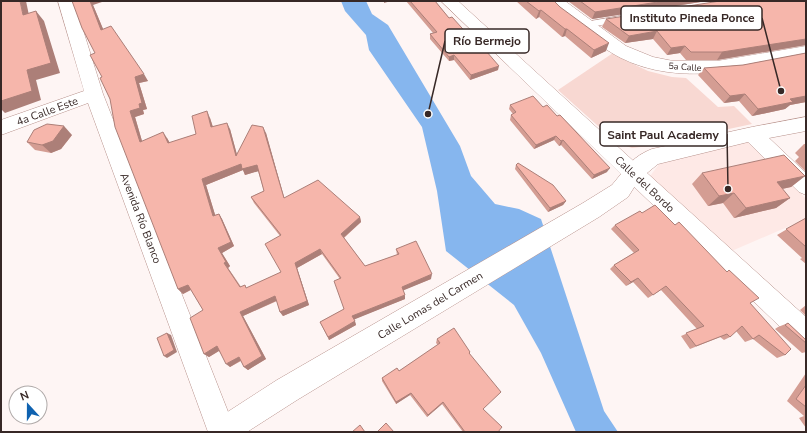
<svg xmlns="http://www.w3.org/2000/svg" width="807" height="433" viewBox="0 0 807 433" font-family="'Nunito Sans',sans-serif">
<rect width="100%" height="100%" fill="#fef5f4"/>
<polygon fill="#fee9e6" points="752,141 806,199 806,219 727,253 648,179 659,164"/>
<polygon fill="#f8d8d2" points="613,53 629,62 648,71 672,77 686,78 718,107 734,106 752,124 650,146 632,148 617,143 558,90"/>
<polygon fill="#86b6ee" points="341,1 366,1 372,14 388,25 460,146 471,176 495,204 519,209 541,219 604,411 618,432 576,432 541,353 514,305 446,251 437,191 422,127 369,50 366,35 345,11"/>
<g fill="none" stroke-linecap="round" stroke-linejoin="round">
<defs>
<polygon id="service" points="620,16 624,19 623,21 585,28 581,25 585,22"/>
<g id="minor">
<polygon points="58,1 74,1 103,94 236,432 208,432 88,103 1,135 1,120 84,91"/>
<path d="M547 1H565L626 46 653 57 673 61H717L806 46V58C747 69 679 87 621 58 607 51 594 41 582 31 571 22 555 13 547 1Z"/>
<path d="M806 117V131L769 138 806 173V195L799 192 748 142 658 164 647 173 806 317V347L797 343 626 179 623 173C628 162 641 153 652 149L752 127Z"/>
</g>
<polygon id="tertiary" points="441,1 458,1 640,167 643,173 628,197 599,217 297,400 247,432 208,432 212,422 277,380 583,203 612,185 621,174"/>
</defs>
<use href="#service" stroke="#b8928c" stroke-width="1"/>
<use href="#minor" stroke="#b8928c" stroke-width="1"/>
<use href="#tertiary" stroke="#b8928c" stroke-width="1"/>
<use href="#service" fill="#fff" fill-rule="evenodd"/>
<use href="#minor" fill="#fff" fill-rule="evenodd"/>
<use href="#tertiary" fill="#fff" fill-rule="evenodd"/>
</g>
<g fill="#d49d93" fill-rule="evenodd">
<polygon points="406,1 435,1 449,18 498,70 470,80 454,60 449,61 430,39 430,34 433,33"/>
<polygon points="516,1 554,1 606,51 591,58 565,36 562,37 539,17 536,19"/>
<polygon points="568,1 707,1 592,19"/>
<polygon points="806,1 806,45 717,60 686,60 680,53 667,55 653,39 625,43 602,27 606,19"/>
<path d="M93 5 103 29 148 81 139 83 147 109 143 110 144 114 135 117 142 141 167 138 170 143 196 134 210 118 213 127 230 129 237 155 266 133 284 198 360 217 361 222 344 238 365 266 397 255 396 249 431 279 403 290 405 299 354 319 356 325 329 340 320 322 344 309 340 279 322 254 297 268 309 305 283 316 280 312 277 301 243 316 266 359 248 370 244 367 241 361 230 367 219 351 209 357 204 354 203 310 191 290 183 294 178 289 102 77 95 53ZM243 170 245 175 258 171 264 191 251 197 254 203 280 236 281 272 247 288 241 287 228 268 230 266 222 253 234 246 222 219 219 214 215 215 206 185Z"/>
<polygon points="806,53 806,102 790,105 785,109 752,116 739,101 724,103 698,75 704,68 743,65"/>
<polygon points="510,105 543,107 607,172 592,179 561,145 559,146 554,140 534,149 510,120 511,115 513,114 509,109"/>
<polygon points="72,135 61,149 51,153 35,150 27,142"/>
<polygon points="804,144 806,144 806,172 795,161 799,157 795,153"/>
<polygon points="516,165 566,201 563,205 548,212 515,169"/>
<polygon points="702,173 805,176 791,187 782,189 790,198 776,208 734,218 723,203 708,206 692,184"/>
<polygon points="806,218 806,264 800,259 802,258 777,235"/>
<polygon points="615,225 750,303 785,355 777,358 753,339 745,342 736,331 730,337 724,340 720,337 690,349 681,336 697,329 661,290 648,298 633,282 626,286 610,269 614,265 634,253 611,229"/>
<polygon points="806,305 806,316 800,310"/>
<polygon points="788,323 806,340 806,352 802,353 775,329 778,327"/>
<polygon points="437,339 470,352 470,354 483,409 498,432 463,432 442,404 427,417 410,395 396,404 382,381 382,378 399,371 438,345 436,343"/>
<polygon points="806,373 806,428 799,418 804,416 787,401"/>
</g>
<g fill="#ac7f78">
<polygon points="20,1 26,1 31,25 23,15"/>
<polygon points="90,1 105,1 93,5 106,36 101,30"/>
<polygon points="384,1 391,1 384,3"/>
<polygon points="664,1 707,1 592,19 595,12"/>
<polygon points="541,10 539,17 536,19 539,11"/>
<polygon points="36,11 44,21 60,73 36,80 41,100 5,113 1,109 1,101 27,70"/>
<polygon points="565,29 567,29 565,36 562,37"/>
<polygon points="657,31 653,39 625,43 629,36"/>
<polygon points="806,39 806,45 717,60 722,52"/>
<polygon points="609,43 606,51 591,58 594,50"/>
<polygon points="685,46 680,53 667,55 671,48"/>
<polygon points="454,55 454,60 449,61 449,57"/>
<polygon points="499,66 498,70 470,80 471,75"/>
<polygon points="144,74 148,81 139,83 147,109 143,110 144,114 135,117 144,148 140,142 130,111 139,104 135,77"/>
<polygon points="745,94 739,101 724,103 730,96"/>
<polygon points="806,96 806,102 790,105 785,109 752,116 758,109 790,99"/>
<polygon points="207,111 210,118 215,134 211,127"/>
<polygon points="227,123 230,129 239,162 236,156"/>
<polygon points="64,126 72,135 61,149 51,153 42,145"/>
<polygon points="263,127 266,133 286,204 284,198"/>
<polygon points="163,132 167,138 173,149 168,143"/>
<polygon points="556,136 554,140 534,149 536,145"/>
<polygon points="563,140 561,145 559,146 561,141"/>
<polygon points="241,164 257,165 259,171 245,175 243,170 206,185 217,221 213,216 202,179"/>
<polygon points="610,168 607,172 592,179 594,175"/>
<polygon points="805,176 791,187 763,193 777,182"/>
<polygon points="734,193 723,203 708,206 719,196"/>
<polygon points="790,198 776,208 734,218 746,208"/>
<polygon points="566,201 563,205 548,212 550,208"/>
<polygon points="219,214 222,219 234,246 222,253 230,266 228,268 244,291 224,263 218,248"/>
<polygon points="360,217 361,222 342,239 341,234"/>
<polygon points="320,249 322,254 297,268 309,305 283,316 280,312 295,263"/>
<polygon points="432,274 431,279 402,291 402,287"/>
<polygon points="638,278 633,282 626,286 631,282"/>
<polygon points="188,285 192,289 183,294 178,289"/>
<polygon points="405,295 405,299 353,320 352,316"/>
<polygon points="275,296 278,300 243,316 266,359 248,370 244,367 240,312"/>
<polygon points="355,321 356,325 329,340 328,337"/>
<polygon points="167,333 171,335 177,352 167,358 164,356"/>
<polygon points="217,346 222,349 209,357 204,354"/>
<polygon points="239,357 243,359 230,367 226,364"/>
<polygon points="411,393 410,395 396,404 396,402"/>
<polygon points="443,402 442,404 427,417 428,415"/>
</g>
<g fill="#f6b6ab" stroke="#ac7f78" fill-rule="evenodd">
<polygon points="1,1 20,1 23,15 36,11 51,63 27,70 32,91 1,101"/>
<path d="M72 1H90L101 30 111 26 144 74 135 77 142 103 139 104 140 108 130 111 140 142 163 132 168 143 196 134 192 116 207 111 211 127 227 123 236 156 252 125 263 127 284 198 318 180 360 217 341 234 365 266 399 254 396 249 416 241 432 274 402 287 405 295 352 316 355 321 328 337 320 322 344 309 334 281 341 278 320 249 295 263 307 301 280 312 275 296 240 312 262 356 244 367 239 357 226 364 217 346 204 354 190 318 203 310 188 285 178 289 115 127 110 99 100 78 102 77 90 55 95 53 82 28ZM241 164 242 169 257 165 264 191 251 197 281 235 265 244 281 272 246 288 245 285 240 287 224 263 226 262 218 248 231 242 219 214 213 216 202 179Z"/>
<polygon points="410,1 435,1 449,18 452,17 471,38 474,37 499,66 471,75 454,55 449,57 430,34 437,32"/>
<polygon points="526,1 554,1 560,7 609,43 594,50 567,29 565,29 541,10 539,11"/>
<polygon points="580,1 664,1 595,12"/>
<polygon points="720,1 806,1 806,39 722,52 691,52 685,46 671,48 657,31 629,36 606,19"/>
<polygon points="806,53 806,96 790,99 793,102 758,109 745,94 730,96 704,68 743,65"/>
<polygon points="533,96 543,107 547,105 557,116 560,115 610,168 594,175 563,140 561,141 556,136 536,145 511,115 516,112 510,105"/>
<polygon points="47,124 64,126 53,141 42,145 27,142 34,130"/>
<polygon points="784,155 805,176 777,182 790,198 746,208 734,193 719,196 702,173"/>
<polygon points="518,163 553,185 566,201 550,208 516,165"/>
<polygon points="655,205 675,225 679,222 727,272 729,270 759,298 750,303 791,349 785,355 759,335 753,339 742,326 730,337 727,334 696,346 686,333 704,326 666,286 653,295 638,278 631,282 614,265 639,250 615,225 640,211 642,213"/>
<polygon points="806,218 806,247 786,229"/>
<polygon points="788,323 806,340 806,343 785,325"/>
<polygon points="454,328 470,352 469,353 501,392 483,409 502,427 498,432 465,432 443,402 428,415 411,393 396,402 382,378 397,368 399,371 440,343 437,339"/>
<polygon points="167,333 174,350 164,356 157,338"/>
<polygon points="806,385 806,407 796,399"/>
<polygon points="386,423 394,432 377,432"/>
<polygon points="360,425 365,432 352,432"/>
</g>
<g text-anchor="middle" stroke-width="3.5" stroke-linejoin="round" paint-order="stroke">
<g font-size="9" fill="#372826" stroke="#fff">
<text transform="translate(685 67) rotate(4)" y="3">5a Calle</text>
</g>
<g font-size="11" fill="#372826" stroke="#fff">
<text transform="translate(47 111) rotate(-20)" y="4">4a Calle Este</text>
<text transform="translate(645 184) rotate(43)" y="4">Calle del Bordo</text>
<text transform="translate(141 218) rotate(69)" y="4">Avenida Río Blanco</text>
<text transform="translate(430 305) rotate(-31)" y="4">Calle Lomas del Carmen</text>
</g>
</g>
<path fill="none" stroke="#372826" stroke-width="1.5" d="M781 91L762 18M428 114L445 41M728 189L727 134"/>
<g fill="#372826" stroke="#fff" stroke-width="1.5">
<circle cx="781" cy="91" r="4"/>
<circle cx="428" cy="114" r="4"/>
<circle cx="728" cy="189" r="4"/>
</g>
<g fill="#fff" stroke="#372826" stroke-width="1.5">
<rect x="621" y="6" width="141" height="24" rx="4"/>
<rect x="445" y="29" width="84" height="24" rx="4"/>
<rect x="600" y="122" width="127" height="24" rx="4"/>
</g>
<g font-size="12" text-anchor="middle" font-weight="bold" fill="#372826">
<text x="692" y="22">Instituto Pineda Ponce</text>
<text x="487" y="45">Río Bermejo</text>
<text x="663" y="139">Saint Paul Academy</text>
</g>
<rect width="807" height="433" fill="none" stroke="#372826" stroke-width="4"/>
<g transform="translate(28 405) rotate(339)"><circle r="19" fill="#ffffff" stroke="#afa9a8"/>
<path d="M0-3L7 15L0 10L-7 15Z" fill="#0f62b0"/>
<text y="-6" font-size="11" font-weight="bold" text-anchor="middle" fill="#372826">N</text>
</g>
</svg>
